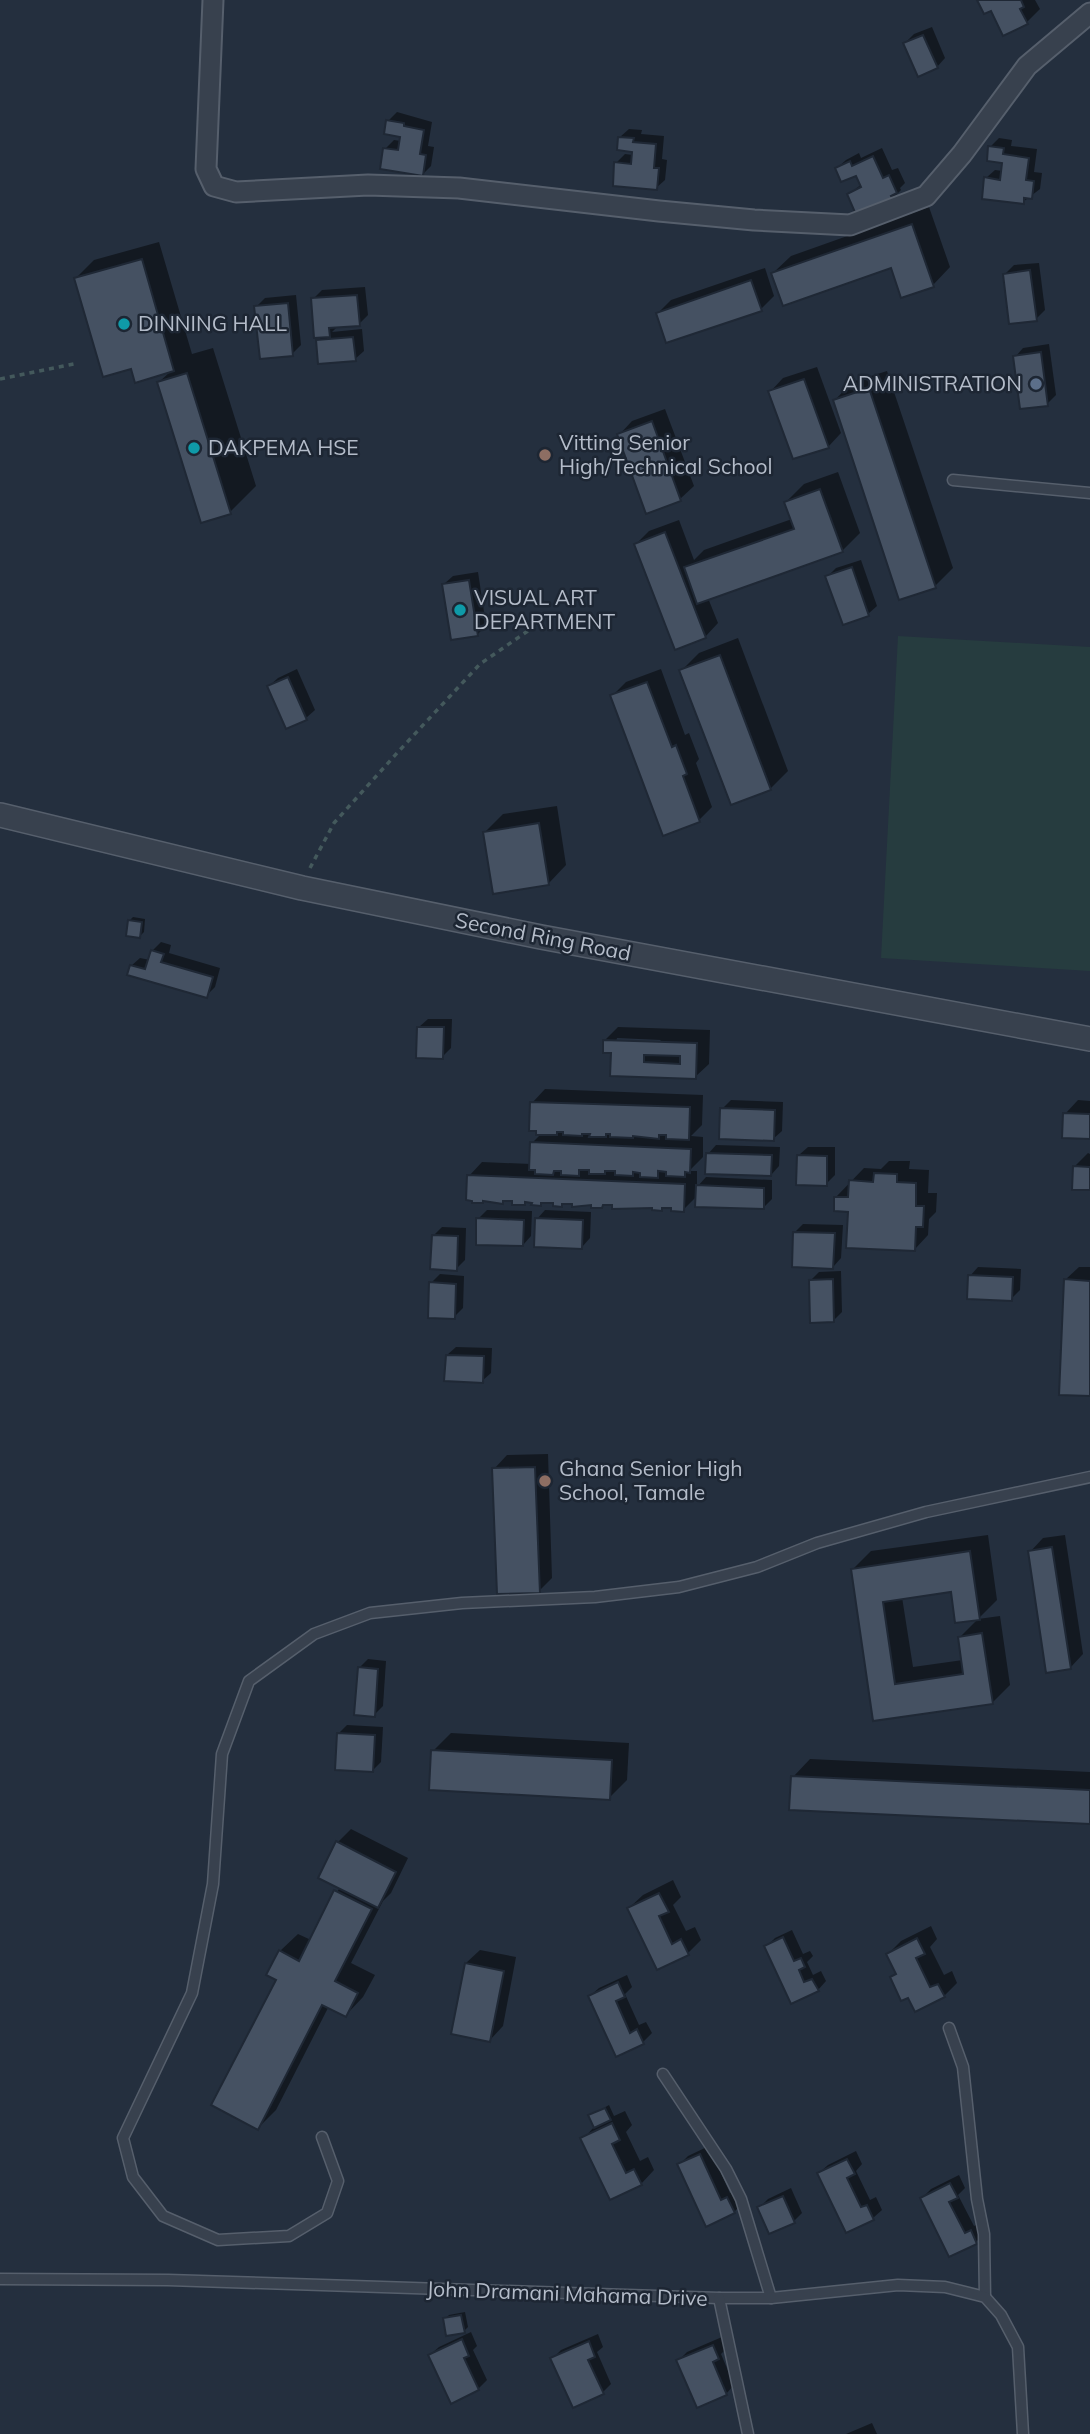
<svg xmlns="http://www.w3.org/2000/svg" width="1090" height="2434" viewBox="0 0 1090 2434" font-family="Mulish,sans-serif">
<rect width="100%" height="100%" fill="#242f3e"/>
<polygon fill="#263c3f" points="898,636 1090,647 1090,971 881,958"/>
<g fill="#0007" fill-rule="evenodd">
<polygon points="979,0 1035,0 1040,9 1027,22 992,9"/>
<polygon points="932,27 945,58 937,67 905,43 914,34"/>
<polygon points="397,112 432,122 428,146 434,147 431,166 422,175 385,149 394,140 401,141 402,136 388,121"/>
<polygon points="629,129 642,130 641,134 664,136 662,159 667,160 665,180 656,188 616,163 625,154 633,155 634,150 620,137"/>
<polygon points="999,138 1012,140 1011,146 1037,149 1034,172 1042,173 1040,189 1023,202 986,178 995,170 1003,171 1004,162 990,147"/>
<polygon points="882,148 892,170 898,168 905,183 900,188 901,190 892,199 849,194 862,184 857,173 837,168 846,160 859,153 861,158"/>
<polygon points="929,207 950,267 933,285 892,266 773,273 791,256"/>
<polygon points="159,242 192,354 213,348 256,486 230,512 159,382 171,371 133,367 76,278 94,260"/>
<polygon points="1039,263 1045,310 1036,319 1005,274 1014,265"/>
<polygon points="765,268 774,296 761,309 658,313 671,300"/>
<polygon points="365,287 368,315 359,324 338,326 332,332 362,329 364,351 355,359 318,341 323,335 313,299 322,290"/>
<polygon points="296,295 301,345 292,354 256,307 265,298"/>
<polygon points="1049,344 1056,395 1047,404 1015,357 1023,348"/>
<polygon points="817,367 841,433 828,447 770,392 783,378"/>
<polygon points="887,371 953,568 935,586 835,400 852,382"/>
<polygon points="665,409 694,486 680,499 647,511 619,435 632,421"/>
<polygon points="838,472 860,533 842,551 708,598 718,623 705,637 636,544 649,531 679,520 694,560 704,550 792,519 786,502 804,484"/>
<polygon points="861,560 877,606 868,614 827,577 836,568"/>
<polygon points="478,572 486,625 478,634 444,584 453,576"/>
<polygon points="738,638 788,771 770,789 681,671 699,653"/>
<polygon points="297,669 315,710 306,718 269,686 278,678"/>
<polygon points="661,669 685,735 689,733 699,759 696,763 712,807 699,820 612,696 626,682"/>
<polygon points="557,806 566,865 549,883 485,832 503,814"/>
<polygon points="133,917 145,919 144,932 140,936 129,921"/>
<polygon points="161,942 171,945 169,953 220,968 215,987 206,996 131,966 140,958 150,960 152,951"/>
<polygon points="428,1019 452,1019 451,1048 442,1057 419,1027"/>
<path d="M618 1027 710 1030 709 1064 695 1077 612 1074 613 1051 605 1040ZM617 1038 661 1040 658 1043 616 1042Z"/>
<polygon points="545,1089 703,1095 702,1125 691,1136 703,1137 703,1157 689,1171 697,1171 697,1187 706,1177 772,1180 772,1199 763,1208 697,1196 683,1210 673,1206 664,1206 661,1209 614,1203 605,1203 602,1207 593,1203 564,1202 561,1205 554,1201 543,1201 540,1204 527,1201 524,1203 514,1199 505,1199 502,1202 469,1176 482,1162 531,1164 532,1143 542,1133 532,1103"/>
<polygon points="731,1100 783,1102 782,1131 773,1139 722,1109"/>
<polygon points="1078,1100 1090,1101 1090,1138 1065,1114"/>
<polygon points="716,1145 780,1147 779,1166 771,1175 708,1154"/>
<polygon points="808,1147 835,1147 835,1175 826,1184 799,1155"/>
<polygon points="1088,1153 1090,1154 1090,1189 1074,1167"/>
<polygon points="889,1161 910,1161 909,1169 929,1170 928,1193 937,1193 936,1212 929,1219 928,1235 915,1249 850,1210 836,1197 864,1168 881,1169"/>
<polygon points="487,1210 532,1211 531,1236 523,1245 478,1219"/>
<polygon points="545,1210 591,1212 590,1238 582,1247 537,1219"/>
<polygon points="803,1224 843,1225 841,1258 833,1267 795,1232"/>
<polygon points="442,1227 466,1228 465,1260 456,1269 433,1236"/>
<polygon points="978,1267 1021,1269 1020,1290 1011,1299 970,1276"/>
<polygon points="1079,1267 1090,1267 1090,1394 1065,1280"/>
<polygon points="841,1271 842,1312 834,1320 810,1281 819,1272"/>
<polygon points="440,1274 464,1276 463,1308 454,1317 431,1283"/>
<polygon points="456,1347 492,1348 491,1373 482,1381 447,1355"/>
<polygon points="548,1454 552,1578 539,1591 494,1469 507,1455"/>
<path d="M988 1535 997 1600 978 1619 1000 1616 1010 1685 992 1703 875 1719 853 1569 871 1551ZM952 1590 979 1618 960 1637 963 1660 913 1667 902 1597Z"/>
<polygon points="1065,1535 1083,1654 1070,1668 1030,1552 1043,1538"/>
<polygon points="368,1659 386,1661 383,1706 374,1715 359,1668"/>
<polygon points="347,1725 383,1727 381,1762 372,1771 338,1734"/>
<polygon points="451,1733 629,1743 627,1780 609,1798 433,1751"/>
<polygon points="810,1759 1090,1772 1090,1822 793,1777"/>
<polygon points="351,1829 408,1858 391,1893 383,1901 351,1963 375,1975 363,1997 346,2015 329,2006 276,2110 258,2128 280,1951 298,1934 311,1940 340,1887 338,1842"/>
<polygon points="673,1880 681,1897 673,1905 686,1931 695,1927 701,1940 688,1953 658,1967 629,1908 643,1895"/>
<polygon points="931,1926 937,1939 930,1947 944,1975 952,1971 957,1983 944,1996 909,1995 892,1978 897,1972 888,1954 901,1941"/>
<polygon points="792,1930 803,1954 810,1951 813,1956 807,1962 813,1975 821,1971 826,1981 818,1990 792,2002 766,1947 775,1938"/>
<polygon points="480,1950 516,1957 503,2026 490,2040 466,1963"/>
<polygon points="627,1975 632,1987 625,1994 639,2025 646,2022 652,2033 643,2042 617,2054 590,1996 599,1988"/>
<polygon points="609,2105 614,2116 625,2111 632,2125 626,2132 640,2161 648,2157 654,2170 641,2184 611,2198 583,2139 595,2126 590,2116"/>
<polygon points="709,2146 730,2193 736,2190 743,2203 734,2212 679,2165 688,2156"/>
<polygon points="856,2151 862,2164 856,2171 870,2200 876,2197 882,2210 873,2218 847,2231 819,2173 828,2165"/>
<polygon points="959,2175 965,2188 958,2195 974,2226 980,2223 985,2233 976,2242 950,2255 922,2198 931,2189"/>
<polygon points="791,2188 802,2213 794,2221 759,2208 768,2199"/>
<polygon points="465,2312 468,2327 464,2331 445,2319 449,2315"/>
<polygon points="471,2332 477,2346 473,2350 487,2380 478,2389 430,2355 439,2347"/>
<polygon points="598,2334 603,2347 597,2352 611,2384 603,2392 552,2359 561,2350"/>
<polygon points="722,2337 727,2348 721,2354 734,2385 726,2394 678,2361 687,2352"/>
<polygon points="872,2423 877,2434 846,2434"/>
</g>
<g fill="#455162" stroke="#1f2835" stroke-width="2" fill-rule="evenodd">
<polygon points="977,0 1021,0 1024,7 1020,9 1028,24 1003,36 991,11 984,14"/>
<polygon points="923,35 938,68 918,77 903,43"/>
<polygon points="386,120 404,123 404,126 424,130 420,154 426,155 423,176 380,169 383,148 398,150 400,137 384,134"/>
<polygon points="618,137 634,138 633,142 656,144 654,168 659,168 657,190 613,186 614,162 631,164 632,152 617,150"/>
<polygon points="988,146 1004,148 1003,154 1029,158 1026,180 1034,181 1032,199 1024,198 1024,204 982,199 984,177 1000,180 1002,163 987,161"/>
<polygon points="873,156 883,178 889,175 897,193 891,196 893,200 857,217 847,194 861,187 856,176 841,182 835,168 850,161 852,166"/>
<polygon points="912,224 934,287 901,298 891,268 783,306 771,273"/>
<polygon points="142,259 174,371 135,383 131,369 103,377 74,278"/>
<polygon points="1030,270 1037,321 1009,324 1003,274"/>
<polygon points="751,280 762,311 666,343 656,313"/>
<polygon points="357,295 360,326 329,328 330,337 314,338 311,298"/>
<polygon points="288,303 293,356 260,359 254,306"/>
<polygon points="353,337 356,361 318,364 316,340"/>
<polygon points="1041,352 1048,406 1020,409 1013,356"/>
<polygon points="187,373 231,514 201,523 157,382"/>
<polygon points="804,379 829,448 793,459 768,391"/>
<polygon points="869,388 936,588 899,600 833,400"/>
<polygon points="652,421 681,501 646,514 617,434"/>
<polygon points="820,489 843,552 697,604 684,567 794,529 784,502"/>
<polygon points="665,532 706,638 675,650 634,544"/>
<polygon points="852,567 869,616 843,625 825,576"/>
<polygon points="469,580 478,636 451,640 442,584"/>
<polygon points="720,655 771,790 731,805 679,670"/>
<polygon points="288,677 307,720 286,729 267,686"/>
<polygon points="647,682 672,747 676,745 687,774 683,776 700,822 663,836 610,695"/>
<polygon points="539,823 549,885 493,894 483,832"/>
<polygon points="128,920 142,922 140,938 126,936"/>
<polygon points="151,950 164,954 161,962 213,977 207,998 127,975 130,965 145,969"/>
<polygon points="417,1027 444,1027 443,1059 416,1058"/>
<path d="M603 1040 697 1043 696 1079 610 1076 611 1053H603ZM644 1055 680 1056V1064L644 1062Z"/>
<polygon points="530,1102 690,1107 689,1140 666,1139 666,1135 659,1135 659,1139 633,1136 633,1138 610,1137 610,1134 606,1134 606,1137 589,1137 590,1134 582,1134 582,1136 563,1135 563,1132 557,1132 557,1135 536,1135 536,1131 529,1131"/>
<polygon points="720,1108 775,1110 774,1141 719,1139"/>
<polygon points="1063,1113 1090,1114 1090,1139 1062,1138"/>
<polygon points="530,1142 691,1149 690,1173 685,1172 685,1177 666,1176 666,1172 658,1171 658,1178 640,1177 640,1173 633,1172 633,1176 615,1175 615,1171 605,1171 605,1174 589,1174 589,1170 579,1170 579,1176 561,1175 561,1171 554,1171 553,1175 535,1174 535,1170 529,1170"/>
<polygon points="706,1153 772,1155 771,1176 705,1174"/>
<polygon points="797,1155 827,1156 827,1186 796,1185"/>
<polygon points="1073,1166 1090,1167 1090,1190 1072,1190"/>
<polygon points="874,1173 897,1174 897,1182 916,1183 916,1206 924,1206 923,1227 916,1227 915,1251 846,1248 848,1212 834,1211 834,1197 848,1197 849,1180 873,1182"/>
<polygon points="467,1175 685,1184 684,1212 671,1211 671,1208 662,1208 662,1211 652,1210 652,1208 612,1209 612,1205 603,1205 602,1208 591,1208 591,1205 572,1207 572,1204 562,1204 562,1207 553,1206 553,1203 541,1203 541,1206 531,1205 532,1203 525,1202 525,1205 512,1205 512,1201 503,1201 503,1204 483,1201 483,1203 472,1203 472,1201 466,1200"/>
<polygon points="696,1185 764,1188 764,1209 695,1207"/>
<polygon points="476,1218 524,1220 523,1246 476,1245"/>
<polygon points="535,1218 583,1220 582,1249 534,1247"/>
<polygon points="793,1232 835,1233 833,1269 792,1267"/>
<polygon points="432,1235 458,1236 457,1271 430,1269"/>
<polygon points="968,1275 1013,1277 1012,1301 967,1299"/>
<polygon points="833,1279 834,1322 810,1323 809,1280"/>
<polygon points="1064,1279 1090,1281 1090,1396 1059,1395"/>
<polygon points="429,1282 456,1284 455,1319 428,1318"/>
<polygon points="446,1355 484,1356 483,1383 444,1381"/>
<polygon points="535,1467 540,1593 497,1594 492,1468"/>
<polygon points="1052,1547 1071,1669 1046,1673 1028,1551"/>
<polygon points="970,1551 980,1620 955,1623 951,1592 883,1602 895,1684 963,1674 958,1637 982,1633 993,1704 873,1721 851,1569"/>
<polygon points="358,1667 378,1669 375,1717 354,1715"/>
<polygon points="337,1733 375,1735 373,1772 335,1770"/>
<polygon points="431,1750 612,1760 610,1800 429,1790"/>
<polygon points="791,1776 1090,1790 1090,1824 789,1810"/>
<polygon points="336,1841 396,1872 378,1908 318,1878"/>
<polygon points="334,1890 372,1909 335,1981 358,1993 346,2017 322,2005 258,2130 211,2105 276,1980 266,1975 279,1950 299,1961"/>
<polygon points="659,1893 669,1912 659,1916 672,1944 681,1939 689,1955 657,1970 627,1908"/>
<polygon points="783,1937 794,1961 801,1958 805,1967 799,1970 804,1982 812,1979 819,1991 791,2004 764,1946"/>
<polygon points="917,1938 925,1954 916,1958 930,1987 938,1984 945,1997 915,2012 908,1998 901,2001 890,1977 896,1974 886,1954"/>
<polygon points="465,1963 504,1971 490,2042 451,2034"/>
<polygon points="618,1982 625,1997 616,2001 630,2033 637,2029 644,2044 616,2057 588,1996"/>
<polygon points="605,2108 611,2120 594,2128 588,2115"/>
<polygon points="612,2123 620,2140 612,2144 626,2173 634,2169 642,2185 610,2200 580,2138"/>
<polygon points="700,2154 721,2200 727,2197 735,2213 706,2227 677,2164"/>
<polygon points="847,2159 855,2174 847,2178 861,2207 867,2205 874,2220 846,2233 817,2173"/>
<polygon points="950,2183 958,2198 949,2202 965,2233 971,2230 977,2244 949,2257 920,2198"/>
<polygon points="783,2196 795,2223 769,2234 757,2207"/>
<polygon points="461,2315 465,2333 446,2336 443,2318"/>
<polygon points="462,2339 469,2356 464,2358 479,2390 451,2404 428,2355"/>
<polygon points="589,2341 595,2357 588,2360 604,2394 573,2408 550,2358"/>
<polygon points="713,2345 719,2359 713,2362 727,2395 697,2408 676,2360"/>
</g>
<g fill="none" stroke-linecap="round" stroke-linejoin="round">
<defs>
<g id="service">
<polyline points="953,480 1090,493"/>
<polyline points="949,2028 963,2067 965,2086 977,2199 984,2234 985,2297"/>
<polyline points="663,2074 726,2169 741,2199 771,2298"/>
<polyline points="322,2137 338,2181 327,2213 289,2236 218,2240 163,2216 133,2177 123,2138 192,1993 213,1884 222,1754 249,1681 314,1634 370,1613 462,1603 595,1597 679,1587 757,1567 817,1543 926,1512 1090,1477"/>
<polyline points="0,2279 168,2280 719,2298 771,2298 898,2285 945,2287 985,2297 1001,2315 1018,2347 1023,2434"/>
<polyline points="719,2298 748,2434"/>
</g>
<polyline id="minor" points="213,0 206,169 214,186 236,192 368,185 459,188 659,211 754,220 850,225 926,196 962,154 1027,66 1090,13"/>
<polyline id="tertiary" points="0,815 302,888 541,937 1090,1039"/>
</defs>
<use href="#service" stroke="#565f6c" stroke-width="13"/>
<use href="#minor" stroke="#565f6c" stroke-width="23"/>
<use href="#tertiary" stroke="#565f6c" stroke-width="26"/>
<g stroke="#44595c" stroke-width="3.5" stroke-dasharray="5 5" stroke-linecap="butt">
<polyline points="0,379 78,363"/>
<polyline points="310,868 334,823 398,752 480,664 535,626"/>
</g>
<use href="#service" stroke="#38414e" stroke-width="10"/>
<use href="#minor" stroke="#38414e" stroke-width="19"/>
<use href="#tertiary" stroke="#38414e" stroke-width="23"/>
</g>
<g fill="#0f9aa8" stroke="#1d2633" stroke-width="2.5">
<circle cx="124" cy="324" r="7"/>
<circle cx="194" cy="448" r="7"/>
<circle cx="460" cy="610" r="7"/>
</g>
<circle fill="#5c6f8a" stroke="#1d2633" stroke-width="2.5" cx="1036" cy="384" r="7"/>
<g fill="#8d6e63" stroke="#1d2633" stroke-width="2.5">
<circle cx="545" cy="455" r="7"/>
<circle cx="545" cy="1481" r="7"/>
</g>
<g text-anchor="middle" stroke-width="5" stroke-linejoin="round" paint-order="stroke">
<g font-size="21" fill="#b4bcc9" stroke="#1d2633" text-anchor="start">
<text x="138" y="331">DINNING HALL</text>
<text x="1022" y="391" text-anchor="end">ADMINISTRATION</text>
<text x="559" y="450">Vitting Senior<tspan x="559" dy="24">High/Technical School</tspan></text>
<text x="208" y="455">DAKPEMA HSE</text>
<text x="474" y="605">VISUAL ART<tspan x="474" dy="24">DEPARTMENT</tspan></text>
<text x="559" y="1476">Ghana Senior High<tspan x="559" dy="24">School, Tamale</tspan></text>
</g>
<g font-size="21" fill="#b4bcc9" stroke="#1d2633">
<text transform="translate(543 937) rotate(11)" y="7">Second Ring Road</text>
<text transform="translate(567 2294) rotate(2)" y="7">John Dramani Mahama Drive</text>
</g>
</g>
</svg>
